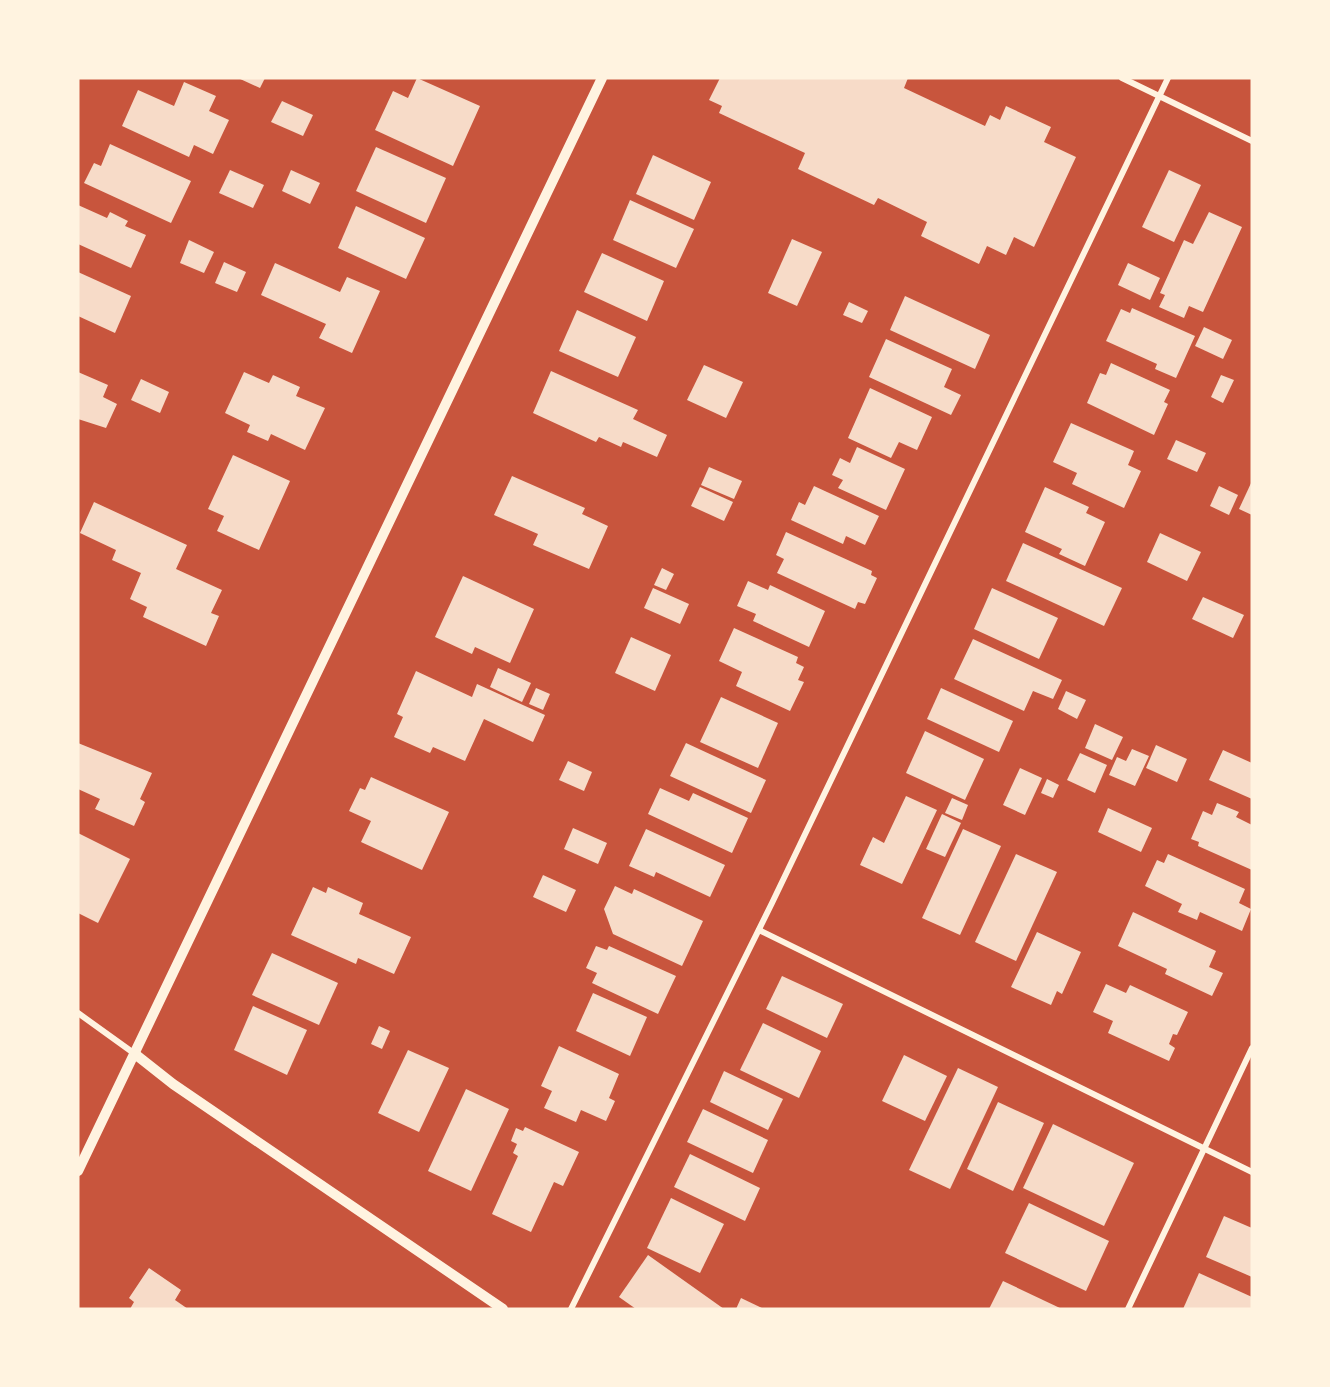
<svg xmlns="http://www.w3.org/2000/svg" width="1330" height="1387" viewBox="0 0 1330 1387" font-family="'Alegreya Sans',sans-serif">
<rect width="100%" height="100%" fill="#c8553d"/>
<g fill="#f7dbc8">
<polygon points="238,78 265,78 260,88"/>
<polygon points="417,78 480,106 453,166 375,130 393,91 408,98"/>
<polygon points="720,78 908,78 904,88 985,126 990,115 1000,120 1006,106 1051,127 1044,142 1076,157 1034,247 1014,237 1006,255 987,246 979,264 921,236 927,222 878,198 874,205 798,169 805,153 719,113 722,106 709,100"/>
<polygon points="184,82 216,96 209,111 229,120 213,154 194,145 189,157 122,126 138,90 174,106"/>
<polygon points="282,101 313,115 303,136 271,122"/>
<polygon points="110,144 191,181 171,223 84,183 94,163 101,166"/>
<polygon points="376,147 446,178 426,223 356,191"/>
<polygon points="653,155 711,182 694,220 636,194"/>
<polygon points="230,170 264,185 253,208 219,193"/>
<polygon points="291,170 320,183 310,204 282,191"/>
<polygon points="1169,170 1201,185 1174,242 1142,227"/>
<polygon points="630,200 694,229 676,268 613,240"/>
<polygon points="78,205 107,218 110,212 128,221 125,226 146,235 131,268 78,244"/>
<polygon points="356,206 425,238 406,279 338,248"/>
<polygon points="1209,212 1242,227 1203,312 1189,306 1184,318 1159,307 1165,295 1160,293 1184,240 1193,244"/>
<polygon points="792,239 822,252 797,306 768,293"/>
<polygon points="189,240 214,252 204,273 180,263"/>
<polygon points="602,253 664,281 647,321 584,292"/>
<polygon points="224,262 246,272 237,292 215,283"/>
<polygon points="275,263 340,292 347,277 380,291 352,353 319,338 326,324 261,295"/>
<polygon points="1128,263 1160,278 1150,300 1118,285"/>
<polygon points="78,272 131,296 115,333 78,316"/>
<polygon points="905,296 990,335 975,369 890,330"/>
<polygon points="849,302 868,311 862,323 843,315"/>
<polygon points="1132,308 1195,336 1176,378 1155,369 1157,364 1106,341 1121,309 1130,313"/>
<polygon points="577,310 636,337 618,377 559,351"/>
<polygon points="1204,327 1232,340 1223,359 1195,346"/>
<polygon points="886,339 952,369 944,387 961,395 951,415 869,377"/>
<polygon points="1111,363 1170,390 1164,402 1168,404 1154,435 1087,403 1100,373 1106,375"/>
<polygon points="704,365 743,382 726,418 687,400"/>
<polygon points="551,371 638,410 633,419 667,435 657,457 623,442 621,447 599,437 596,442 533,413"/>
<polygon points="78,372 108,385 103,397 117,404 106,428 78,419"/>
<polygon points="244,372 269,383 273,375 300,387 296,396 325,408 305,450 271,434 268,441 247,432 250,425 225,413"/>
<polygon points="1221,375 1234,380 1223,403 1211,397"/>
<polygon points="141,379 169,392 160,413 131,400"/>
<polygon points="870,388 932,417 917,450 899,442 891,458 848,438"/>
<polygon points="1071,423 1134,451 1128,465 1141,471 1124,508 1072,484 1077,473 1053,462"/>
<polygon points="1176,440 1206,453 1197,472 1167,459"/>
<polygon points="857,447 905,469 886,510 838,488 843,480 832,475 840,458 850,463"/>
<polygon points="233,455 290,481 259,550 217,531 224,516 208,509"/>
<polygon points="709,467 742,481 734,499 701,485"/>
<polygon points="512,476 585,508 582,514 608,526 589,569 533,545 538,534 494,515"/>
<polygon points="1252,481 1252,515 1239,509"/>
<polygon points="814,486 879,516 865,545 846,536 843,544 791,520 799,502 805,505"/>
<polygon points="1219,486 1238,495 1229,515 1210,506"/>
<polygon points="700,487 733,502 724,521 691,506"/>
<polygon points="1045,487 1089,507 1086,513 1105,522 1085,566 1059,554 1062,549 1025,532"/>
<polygon points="94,502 187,545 176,569 222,590 211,613 219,616 206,646 143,617 147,607 130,599 141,573 112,560 116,550 80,533"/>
<polygon points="786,532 872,571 871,575 877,578 865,604 858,602 855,609 777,573 784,559 776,555"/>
<polygon points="1160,533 1201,552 1187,581 1147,562"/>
<polygon points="1023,543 1122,588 1104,626 1006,581"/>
<polygon points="662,568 674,574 666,590 654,585"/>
<polygon points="463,576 534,609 510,663 475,647 472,654 435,637"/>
<polygon points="748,581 768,590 770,585 825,611 809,647 753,621 756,614 737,606"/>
<polygon points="653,588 689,604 680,624 644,608"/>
<polygon points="992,588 1058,618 1039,659 974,629"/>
<polygon points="1203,597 1244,615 1233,638 1192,619"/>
<polygon points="734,628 798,657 796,663 804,667 798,680 804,682 790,711 736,686 742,672 719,661"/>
<polygon points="631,637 671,655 655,691 615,673"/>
<polygon points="973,639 1062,680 1053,699 1033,691 1024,711 954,679"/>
<polygon points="498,668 531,683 522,702 490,687"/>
<polygon points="416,671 472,697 477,684 545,715 533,742 484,719 465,761 433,747 430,753 394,737 403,717 397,714"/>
<polygon points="536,688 550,694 543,710 529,704"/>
<polygon points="941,688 1013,721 999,752 927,719"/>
<polygon points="1066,691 1086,700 1077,719 1058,709"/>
<polygon points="721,697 778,723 758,768 700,742"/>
<polygon points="1095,724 1123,737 1112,760 1085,748"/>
<polygon points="925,731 984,759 965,800 906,773"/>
<polygon points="78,743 152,773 140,799 145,802 134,826 95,809 100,799 78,789"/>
<polygon points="686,743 766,780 751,813 670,776"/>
<polygon points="1156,745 1187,759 1177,782 1146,768"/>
<polygon points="1132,749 1149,756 1135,786 1109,775 1117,757 1126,761"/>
<polygon points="1223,750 1252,763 1252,799 1209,780"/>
<polygon points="1080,753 1107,765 1095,793 1067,780"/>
<polygon points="568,761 592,772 584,791 559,780"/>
<polygon points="1020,768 1042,778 1025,815 1003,805"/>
<polygon points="371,777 449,812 422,870 361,842 371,821 349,811 360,788 365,790"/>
<polygon points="1047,779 1059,785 1053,798 1041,793"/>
<polygon points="660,788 689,801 693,793 748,818 732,853 648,814"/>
<polygon points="906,796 937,810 902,884 860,865 873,837 884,843"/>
<polygon points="952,798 968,805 962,820 945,813"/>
<polygon points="1217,803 1239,812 1236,817 1252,825 1252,870 1198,846 1199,842 1191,839 1203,811 1212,815"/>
<polygon points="1108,808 1152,828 1141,852 1098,832"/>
<polygon points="942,814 961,823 945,857 926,849"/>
<polygon points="573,828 607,843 598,864 564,849"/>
<polygon points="646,829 725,865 710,897 656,872 654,877 629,866"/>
<polygon points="963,829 1001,846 960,935 922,918"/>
<polygon points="78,833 130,859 98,923 78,913"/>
<polygon points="1016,854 1057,872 1016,961 975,942"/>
<polygon points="1168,854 1245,889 1239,903 1251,909 1242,931 1200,912 1197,920 1178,912 1182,904 1145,886 1157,860 1164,863"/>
<polygon points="543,875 576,890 566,912 533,897"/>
<polygon points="615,886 632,894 634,889 703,921 682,966 613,934 604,909"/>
<polygon points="313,887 326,893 328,887 363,903 359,914 411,937 394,974 358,958 356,964 291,935"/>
<polygon points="1133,912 1216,951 1209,967 1223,973 1212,996 1165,974 1167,969 1118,946"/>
<polygon points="1037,932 1081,952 1062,994 1057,991 1051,1005 1011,987"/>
<polygon points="596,946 607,950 609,946 676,976 658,1014 592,983 597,973 586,968"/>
<polygon points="272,953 338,983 319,1025 252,995"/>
<polygon points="782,976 843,1004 827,1038 766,1009"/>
<polygon points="1106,984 1126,993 1130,985 1188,1012 1177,1035 1173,1034 1169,1044 1175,1048 1169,1061 1108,1033 1113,1021 1093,1012"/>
<polygon points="593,993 647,1017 630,1056 576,1031"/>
<polygon points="253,1006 307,1030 287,1075 234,1050"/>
<polygon points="763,1023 821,1051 799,1098 740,1070"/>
<polygon points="379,1026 390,1031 382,1049 371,1044"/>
<polygon points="559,1046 619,1074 609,1098 615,1101 606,1121 581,1110 576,1122 544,1108 552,1091 541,1086"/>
<polygon points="408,1050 449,1068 419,1132 378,1113"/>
<polygon points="904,1055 947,1076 925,1121 882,1101"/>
<polygon points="958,1068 998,1087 950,1189 909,1170"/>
<polygon points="724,1071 783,1099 768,1130 710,1102"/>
<polygon points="466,1089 509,1109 471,1191 428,1171"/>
<polygon points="998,1102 1044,1123 1013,1191 967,1169"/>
<polygon points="703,1109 768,1140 753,1173 687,1142"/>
<polygon points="1053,1124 1134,1163 1104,1226 1023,1188"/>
<polygon points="525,1127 579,1152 563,1186 554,1182 531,1232 492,1214 518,1156 513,1153 517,1144 511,1141 516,1128 523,1131"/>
<polygon points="690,1154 760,1188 745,1221 674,1187"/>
<polygon points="671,1198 724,1224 700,1273 647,1248"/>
<polygon points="1029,1203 1109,1241 1086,1291 1005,1253"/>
<polygon points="1224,1216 1252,1228 1252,1277 1206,1257"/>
<polygon points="648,1255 724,1309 636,1309 619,1297"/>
<polygon points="149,1268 181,1290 175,1300 188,1309 130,1309 134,1302 129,1298"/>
<polygon points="1199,1273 1252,1297 1252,1309 1183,1309"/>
<polygon points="1003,1281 1062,1309 989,1309"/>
<polygon points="741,1298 764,1309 736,1309"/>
</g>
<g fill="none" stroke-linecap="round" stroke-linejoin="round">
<g stroke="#fff3e0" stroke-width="6">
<polyline points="1122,78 1252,141"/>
<polyline points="759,930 1252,1172"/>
<polyline points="78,1013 135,1054"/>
<polyline points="571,1309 772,903 1168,78"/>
<polyline points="1128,1309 1252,1048"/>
</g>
<g stroke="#fff3e0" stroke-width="10">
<polyline points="135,1054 173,1084 503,1309"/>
<polyline points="78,1171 602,78"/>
</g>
</g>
<rect width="1330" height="1387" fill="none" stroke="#fff3e0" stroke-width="159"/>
</svg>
